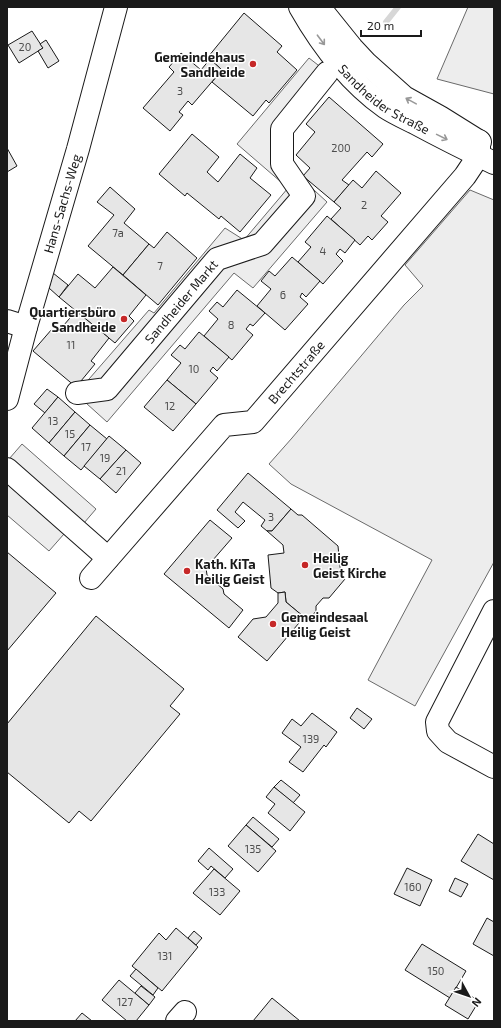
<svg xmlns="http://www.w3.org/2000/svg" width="501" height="1028" viewBox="0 0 501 1028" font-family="'Exo 2',sans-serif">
<rect width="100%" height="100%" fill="#fff"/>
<g fill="#ededed" stroke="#6a6a6a">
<polygon points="468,7 494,7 494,94 437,79"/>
<polygon points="309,58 336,79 292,130 290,168 327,202 253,288 234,273 107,422 76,394 149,310 154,313 225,228 244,240 288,188 237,144"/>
<polygon points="470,190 494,200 494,562 415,706 368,680 432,560 291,484 269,464 292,438 404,305 423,286 405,265"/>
<polygon points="22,444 96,509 84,523 9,459"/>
<polygon points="7,484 64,534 49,551 7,515"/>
</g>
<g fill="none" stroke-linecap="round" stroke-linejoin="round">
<polyline stroke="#d7d7d7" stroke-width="6" points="386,22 398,7"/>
</g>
<g fill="#e6e6e6" stroke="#1a1a1a">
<polygon points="244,13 282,46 277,52 297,70 269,103 266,100 253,116 212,82 222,70 208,57"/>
<polygon points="32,31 43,48 19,63 8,45"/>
<polygon points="46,40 59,61 48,68 38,51 43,48 40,44"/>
<polygon points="181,53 201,70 210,59 222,70 192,105 188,101 179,112 183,115 170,131 143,108 174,72 169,67"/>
<polygon points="329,97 383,144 372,157 367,152 342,180 349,185 334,202 303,176 310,168 296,155 315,132 306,124"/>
<polygon points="192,134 219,157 207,172 218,182 240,154 257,168 250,178 271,195 240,232 221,216 219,219 187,193 185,196 159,174"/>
<polygon points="7,148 17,166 7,172"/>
<polygon points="376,171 401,193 381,216 388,222 372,240 368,236 360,245 331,219 341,208 334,202 353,180 362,188"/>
<polygon points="110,187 135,209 124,223 149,244 123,275 88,246 114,215 97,202"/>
<polygon points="327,216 355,240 345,253 340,249 336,254 343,261 323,284 298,262 311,247 305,242"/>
<polygon points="167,232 197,258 158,305 123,275 149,244 154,248"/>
<polygon points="292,257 320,281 306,297 302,293 300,297 308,304 285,330 257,306 271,289 261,281 269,271 275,276"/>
<polygon points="113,267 146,295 129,316 134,321 115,343 59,297 78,274 95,288"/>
<polygon points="53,273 68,285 59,297 49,288"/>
<polygon points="237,290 265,313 253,326 250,324 246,329 253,335 232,360 204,336 218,319 209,311 217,302 223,307"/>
<polygon points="76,311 109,338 91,361 95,364 76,387 33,351 52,329 57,333"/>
<polygon points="199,332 229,357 217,371 213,367 210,371 218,378 196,404 167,380 181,363 171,355 180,345 185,349"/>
<polygon points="167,380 196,404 173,431 144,407"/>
<polygon points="47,389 58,397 45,413 34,404"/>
<polygon points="58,397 75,412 49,443 32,428"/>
<polygon points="75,412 90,425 64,456 49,443"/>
<polygon points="90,425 107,439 81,470 64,456"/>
<polygon points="109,436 126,450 100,479 84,466"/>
<polygon points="126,450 141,463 116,493 100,479"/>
<polygon points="248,473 291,509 272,531 267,531 261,526 265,520 243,502 235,512 245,521 238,528 217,510"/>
<polygon points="291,509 298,515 302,515 338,546 341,576 345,579 329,598 323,598 316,606 316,611 311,617 304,617 286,602 285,592 278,593 271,588 268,555 284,553 283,545 267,531 272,531"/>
<polygon points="210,520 232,538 206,568 207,575 223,589 224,594 243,610 229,628 164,574"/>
<polygon points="7,552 56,593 7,651"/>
<polygon points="285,592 286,602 304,617 267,661 238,637 253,619 266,617 278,603 278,593"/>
<polygon points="96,616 184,689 170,706 180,714 91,821 79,811 69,823 7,772 7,724"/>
<polygon points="357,708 372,719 364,729 350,718"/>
<polygon points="312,713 337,732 326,747 324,745 303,772 289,762 301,747 282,733 292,719 301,726"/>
<polygon points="281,780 300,795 293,803 274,787"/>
<polygon points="274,787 305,812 290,831 268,813 275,804 266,797"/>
<polygon points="253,817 279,839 272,847 246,825"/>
<polygon points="246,825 276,851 258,872 228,846"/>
<polygon points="478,834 494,844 494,880 461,861"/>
<polygon points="209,848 233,869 225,878 211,866 208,870 198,861"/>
<polygon points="407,868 432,880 420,906 394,894"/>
<polygon points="214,869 240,891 220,915 193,893"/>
<polygon points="455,878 468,884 461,897 449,891"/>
<polygon points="487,918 494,922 494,956 473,944"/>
<polygon points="176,928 198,947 162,991 132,966 159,933 166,940"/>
<polygon points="194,931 202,938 196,945 188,938"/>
<polygon points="422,944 466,971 450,998 405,970"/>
<polygon points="136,969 158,988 153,995 130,976"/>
<polygon points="119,980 149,1005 136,1021 127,1021 102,1000"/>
<polygon points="141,986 155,997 149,1005 135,993"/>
<polygon points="456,987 479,1001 468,1019 445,1005"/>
<polygon points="272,998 300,1021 253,1021"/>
<polygon points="82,1013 92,1021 75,1021"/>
</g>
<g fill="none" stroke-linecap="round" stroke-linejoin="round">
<defs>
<g id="minor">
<path id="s1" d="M300 7C321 44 350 82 385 107 394 113 405 118 415 123 441 137 467 150 494 163"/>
<polyline points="319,7 352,48 366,63 404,97 440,117 480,142"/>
<polyline points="7,321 26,327"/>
<path id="s2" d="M77 393 107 389 217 259 262 244 304 196 282 164V129L327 73"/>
<path id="s3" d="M7 399 26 327 78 149 116 7"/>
<polyline points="7,469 108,558"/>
<path id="s4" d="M91 578 224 425 253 422 465 176 479 155V141"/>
<polyline points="494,611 437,722 438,731 448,742 494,767"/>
<polyline points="177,1021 185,1012"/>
</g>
</defs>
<use href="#minor" stroke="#1a1a1a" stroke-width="24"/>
<use href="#minor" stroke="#fff" stroke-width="22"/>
</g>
<defs><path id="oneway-shaft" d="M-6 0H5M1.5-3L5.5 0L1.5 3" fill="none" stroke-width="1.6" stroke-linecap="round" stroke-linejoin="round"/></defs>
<g stroke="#989898">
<use href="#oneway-shaft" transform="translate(321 40) rotate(53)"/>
<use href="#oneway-shaft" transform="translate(411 101) rotate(-151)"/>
<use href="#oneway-shaft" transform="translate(442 137) rotate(26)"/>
</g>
<g fill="#c62828" stroke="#fff" stroke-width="1.5">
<circle cx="253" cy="64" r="4"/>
<circle cx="124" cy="319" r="4"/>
<circle cx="305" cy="565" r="4"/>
<circle cx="187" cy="571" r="4"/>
<circle cx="273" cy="624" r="4"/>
</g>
<g text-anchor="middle" stroke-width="3" stroke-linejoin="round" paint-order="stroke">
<g font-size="11" fill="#4d4d4d">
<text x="25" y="51">20</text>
<text x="180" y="95">3</text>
<text x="341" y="152">200</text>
<text x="364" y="209">2</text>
<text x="118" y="237">7a</text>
<text x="323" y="255">4</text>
<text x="160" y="270">7</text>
<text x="283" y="299">6</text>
<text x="231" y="329">8</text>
<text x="71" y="349">11</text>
<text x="194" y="373">10</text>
<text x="170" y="410">12</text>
<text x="53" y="425">13</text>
<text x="70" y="438">15</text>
<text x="86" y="451">17</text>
<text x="105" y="462">19</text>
<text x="121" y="475">21</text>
<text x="271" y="521">3</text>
<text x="311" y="743">139</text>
<text x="253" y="853">135</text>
<text x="413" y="891">160</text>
<text x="217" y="896">133</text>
<text x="165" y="960">131</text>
<text x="436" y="975">150</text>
<text x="125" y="1006">127</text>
</g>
<g font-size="13" font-weight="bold" fill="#1a1a1a" stroke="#fff" text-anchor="start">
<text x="245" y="62" text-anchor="end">Gemeindehaus<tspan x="245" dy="15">Sandheide</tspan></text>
<text x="116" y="317" text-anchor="end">Quartiersbüro<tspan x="116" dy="15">Sandheide</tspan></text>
<text x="313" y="563">Heilig<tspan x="313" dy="15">Geist Kirche</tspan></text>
<text x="195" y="569">Kath. KiTa<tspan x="195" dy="15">Heilig Geist</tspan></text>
<text x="281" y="622">Gemeindesaal<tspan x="281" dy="15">Heilig Geist</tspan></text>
</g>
<g font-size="13" fill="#1a1a1a" stroke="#fff">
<text dy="5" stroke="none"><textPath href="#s1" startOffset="127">Sandheider Straße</textPath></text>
<text dy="5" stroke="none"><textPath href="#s3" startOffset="203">Hans-Sachs-Weg</textPath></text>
<text dy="5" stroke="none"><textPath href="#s2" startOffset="145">Sandheider Markt</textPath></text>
<text dy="5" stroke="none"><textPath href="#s4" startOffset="298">Brechtstraße</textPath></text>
</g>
</g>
<rect width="501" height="1028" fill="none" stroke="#1a1a1a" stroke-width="16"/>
<g transform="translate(469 996) rotate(130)" stroke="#ffffff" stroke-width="3" paint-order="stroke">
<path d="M0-3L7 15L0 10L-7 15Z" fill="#1a1a1a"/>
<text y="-6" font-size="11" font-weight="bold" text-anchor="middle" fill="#1a1a1a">N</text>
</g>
<path d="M361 30v6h60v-6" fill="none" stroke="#1a1a1a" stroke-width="2"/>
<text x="367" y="30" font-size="12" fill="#1a1a1a" stroke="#ffffff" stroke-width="3" paint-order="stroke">20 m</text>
</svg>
